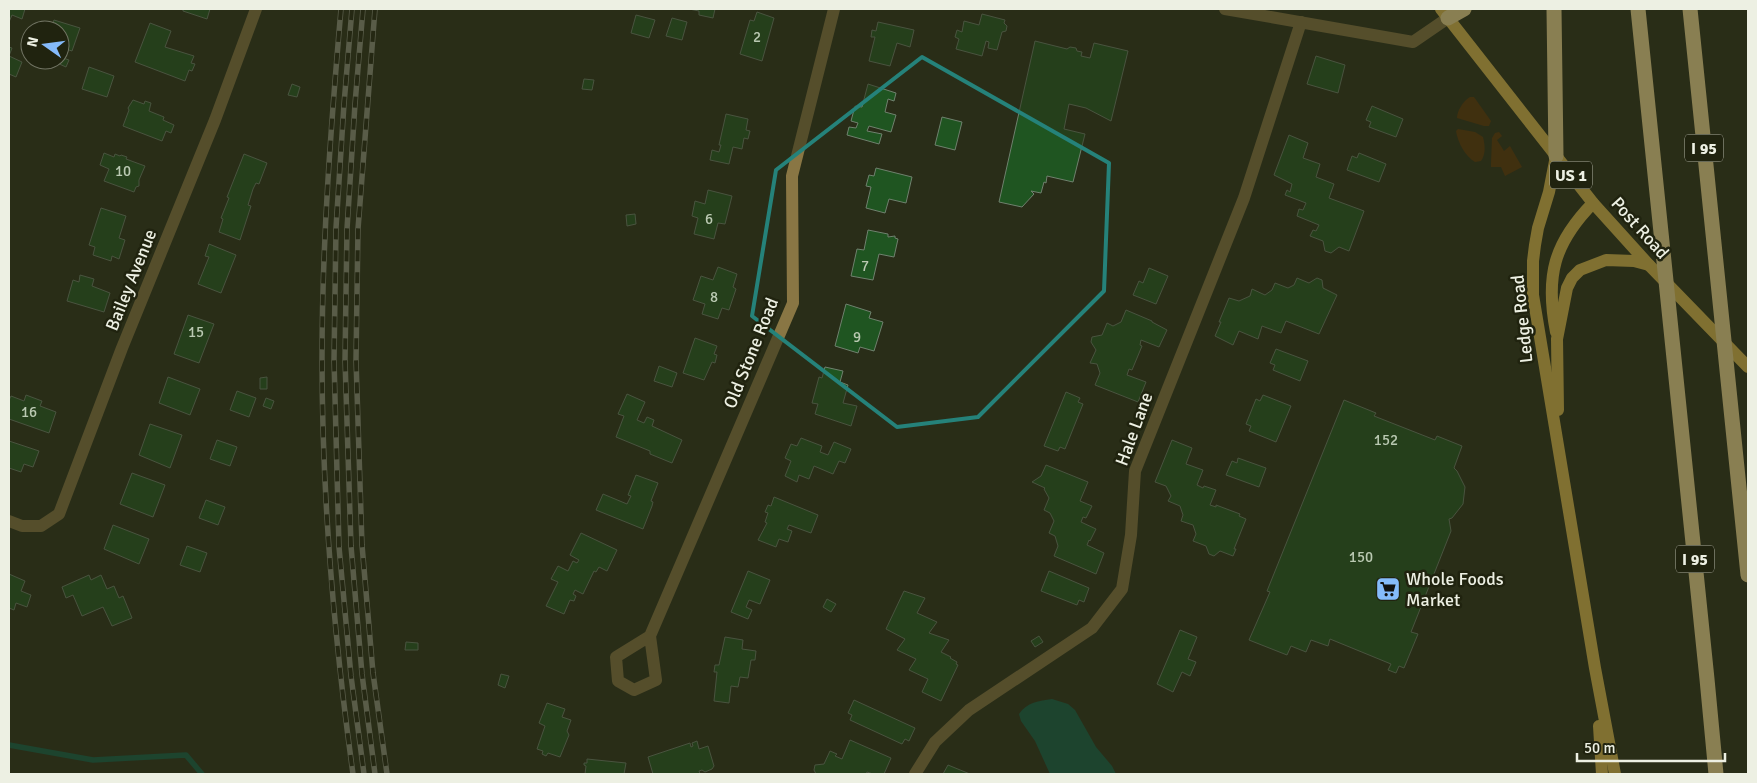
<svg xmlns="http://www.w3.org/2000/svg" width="1757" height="783" viewBox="0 0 1757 783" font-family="Signika,sans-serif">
<rect width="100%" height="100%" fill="#292d18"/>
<g fill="#5c3305">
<path d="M1470 97H1474L1491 121 1489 126H1484L1457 118C1457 111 1463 101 1470 97Z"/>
<path d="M1458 129 1475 132 1483 137C1485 145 1486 154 1481 161L1475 162C1465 156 1458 143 1456 131Z"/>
<polygon points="1499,132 1502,136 1497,140 1504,151 1510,146 1522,167 1505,176 1501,167 1491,167 1491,163 1492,138 1495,133"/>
</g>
<path fill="#0e5f4b" d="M1052 699 1068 704 1075 710 1096 747 1112 766 1116 774H1050L1035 741 1021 721 1019 714C1027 702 1039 701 1052 699Z"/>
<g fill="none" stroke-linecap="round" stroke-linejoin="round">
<polyline stroke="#0e5f4b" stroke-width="5.5" points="9,745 93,760 186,755 202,774"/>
</g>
<g fill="#1f5521" stroke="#6f816e">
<polygon points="9,9 25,9 22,19 12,15 9,22"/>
<polygon points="183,9 210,9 207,19 183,11"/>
<polygon points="689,9 715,9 713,18 699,15 699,11"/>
<polygon points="757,12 774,18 762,61 740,54 750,20 754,21"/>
<polygon points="982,14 1005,20 1004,23 1007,26 1006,31 1002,32 997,50 988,48 989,42 986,41 982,56 956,49 959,39 955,37 957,30 962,32 964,21 979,25"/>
<polygon points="636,15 655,20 649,38 631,33"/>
<polygon points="672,18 687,22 682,40 666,36"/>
<polygon points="54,20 80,28 72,51 60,47 60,30 50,30"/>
<polygon points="878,22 914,30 910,47 897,43 890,66 869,61 875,37 871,37 872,30 876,31"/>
<polygon points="150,23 171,31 165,47 194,56 191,63 195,64 192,71 189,70 185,81 135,62"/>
<polygon points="1035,41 1067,49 1070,47 1076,48 1077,51 1082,52 1081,56 1090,58 1094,43 1128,51 1111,121 1086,108 1069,104 1064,129 1085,134 1073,182 1047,176 1046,183 1044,182 1041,193 1031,191 1034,194 1022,207 999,202"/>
<polygon points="9,47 12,48 9,56 22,62 16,77 9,74"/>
<polygon points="1316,56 1345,65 1338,93 1307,84"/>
<polygon points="60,57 69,60 66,67 57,63"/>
<polygon points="89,67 114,76 107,97 82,89"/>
<polygon points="584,79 594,80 592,90 582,89"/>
<polygon points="292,84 300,87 297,97 288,95"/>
<polygon points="868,84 896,93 894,101 888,99 885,112 896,115 891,132 869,126 867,131 882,134 879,144 847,135 849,127 856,128 858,123 851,121 855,106 862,107"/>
<polygon points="133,100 144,104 145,101 151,103 149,111 164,117 163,120 174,125 171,133 166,131 162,141 123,126 129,110 128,108"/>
<polygon points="1372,106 1403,119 1396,137 1369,127 1371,122 1366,120"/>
<polygon points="726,114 748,119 746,130 750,131 748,139 744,138 742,149 733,147 729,164 710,160 712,150 719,152 721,145 719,145"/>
<polygon points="942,117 962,122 955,150 935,145"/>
<polygon points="1289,135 1308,143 1303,158 1320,164 1316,177 1334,184 1329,198 1364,211 1349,251 1339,247 1331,253 1325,251 1323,241 1310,236 1313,230 1316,231 1319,225 1297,216 1299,209 1303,210 1306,203 1285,195 1287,190 1290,192 1292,184 1274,175"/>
<polygon points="104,153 114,157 115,154 120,156 121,155 127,157 126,159 145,166 139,180 139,186 136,187 134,192 104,181 109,169 100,165"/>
<polygon points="1359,153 1386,164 1379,182 1347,170 1352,156 1357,158"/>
<polygon points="244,154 267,163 259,184 256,183 253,189 248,205 251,206 240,240 219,232 223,219 221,218 229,198 227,197"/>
<polygon points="876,168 912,177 906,203 889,199 885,213 866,208 871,187 866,186 869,175 874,176"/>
<polygon points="708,190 732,196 725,224 718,223 714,239 694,234 698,218 692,216 695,201 705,204"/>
<polygon points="101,208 126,216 119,238 125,240 119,259 112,256 111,261 93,255 95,247 89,245"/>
<polygon points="635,214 636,224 627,226 626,215"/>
<polygon points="868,230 888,234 888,237 895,236 895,238 898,239 894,257 879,254 873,280 851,276 857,249 864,250"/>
<polygon points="209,244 236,255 221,293 198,284 209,257 205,256"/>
<polygon points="718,267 737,274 733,287 736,289 729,310 722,308 718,319 702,314 705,304 693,300 701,276 713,280"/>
<polygon points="1149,268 1168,276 1156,304 1133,295 1139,281 1143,283"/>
<polygon points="80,275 94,279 92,286 110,293 104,312 67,301 73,280 79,282"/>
<polygon points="1297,278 1309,283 1317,278 1322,280 1323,288 1337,295 1319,334 1286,321 1281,333 1262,326 1258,339 1239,331 1233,345 1215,336 1221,322 1219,322 1229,298 1239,301 1250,296 1252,289 1265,295 1272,290 1275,283 1288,288 1294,285"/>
<polygon points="846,304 871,312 869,318 883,322 874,351 860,347 858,353 835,346"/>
<polygon points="1126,310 1152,321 1152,322 1167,330 1159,347 1141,340 1140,345 1142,346 1132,370 1129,369 1127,375 1146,382 1138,402 1095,385 1100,373 1097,364 1090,363 1096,350 1091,342 1092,337 1102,335 1107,323 1113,326 1121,322"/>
<polygon points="188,315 214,324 199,363 174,354"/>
<polygon points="695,338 717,346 714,354 717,355 715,363 712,362 704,380 683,373"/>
<polygon points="1276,349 1308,361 1300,381 1273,370 1275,365 1270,363"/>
<polygon points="659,366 677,373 672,387 654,381"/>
<polygon points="825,367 843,371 840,382 848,385 843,403 857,406 851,426 815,414 818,404 812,403 819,377 822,378"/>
<polygon points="168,377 200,389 190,415 159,403"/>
<polygon points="267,377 267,389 260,389 260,378"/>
<polygon points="237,391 256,398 249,417 230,410"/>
<polygon points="1066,392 1080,398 1078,402 1083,404 1065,449 1060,447 1058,451 1044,446"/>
<polygon points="627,394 645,402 637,420 644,423 647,417 654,420 652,426 682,440 672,463 650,454 650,451 616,437 624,416 618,414"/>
<polygon points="26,395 42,401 40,406 56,412 49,433 9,419 9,400 11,396 24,401"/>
<polygon points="1263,395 1291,406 1276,442 1249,431 1251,426 1246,424 1256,399 1260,401"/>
<polygon points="266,398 274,401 271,409 263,406"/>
<polygon points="1344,400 1376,413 1374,416 1435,440 1437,436 1462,446 1454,468 1457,471 1465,487 1463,504 1452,518 1449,519 1451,531 1411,632 1418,634 1404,668 1399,666 1396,673 1388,670 1391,664 1330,639 1328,646 1311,640 1306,652 1291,646 1287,655 1249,640 1270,592 1267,591"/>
<polygon points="150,424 182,435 170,468 139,455"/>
<polygon points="801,438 822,446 820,452 828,455 834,442 851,449 845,463 839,461 833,474 814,466 809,479 799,475 797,482 785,476 791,461 785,458 791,444 797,446"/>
<polygon points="217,440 237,447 230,466 210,459"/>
<polygon points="1172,440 1192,448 1186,464 1203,470 1197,485 1203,488 1204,486 1216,490 1210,505 1216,507 1216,505 1240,514 1239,516 1246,519 1234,549 1236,549 1233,556 1220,551 1214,556 1209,554 1206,546 1193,541 1196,534 1193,525 1181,521 1183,515 1180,506 1168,501 1171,496 1166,486 1155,482"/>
<polygon points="9,441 39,451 33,467 24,464 21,472 9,468"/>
<polygon points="1238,458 1266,468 1259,487 1226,475 1232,461 1237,463"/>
<polygon points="1046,465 1088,482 1080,501 1092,506 1086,518 1083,517 1081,522 1096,529 1090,541 1089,540 1087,545 1104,553 1096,574 1054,556 1058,546 1055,536 1049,533 1054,521 1050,513 1044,510 1049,498 1044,489 1045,488 1032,482 1041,476"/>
<polygon points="132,473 165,485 153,517 120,504"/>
<polygon points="636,475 658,483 651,501 653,502 652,506 643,529 596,510 603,494 627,504 631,496 628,495"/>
<polygon points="774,497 818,515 811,533 789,525 787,529 792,531 788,542 779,539 776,547 758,540 767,523 765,522 768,513 765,512 768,505 771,506"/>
<polygon points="206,500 225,507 218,525 199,518"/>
<polygon points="113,525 149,539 139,564 104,549"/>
<polygon points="581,533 617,550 607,571 599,567 596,572 594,571 583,594 575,590 573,594 576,596 574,601 570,600 564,614 546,606 558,582 551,579 558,566 568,571 573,561 577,563 579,560 570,555"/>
<polygon points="187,546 207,553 200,572 180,565"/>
<polygon points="748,571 770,580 760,604 749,600 746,607 752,610 748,619 731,612"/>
<polygon points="1049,571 1089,588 1084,602 1079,600 1077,605 1041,591"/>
<polygon points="9,574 25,581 21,591 31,595 27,607 16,603 14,610 9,608"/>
<polygon points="89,575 91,580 101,575 107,589 114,586 119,598 123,596 132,618 112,626 103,607 82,616 73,595 66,598 62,587"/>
<polygon points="904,591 925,598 917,613 937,622 929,633 949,640 941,652 951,657 950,658 957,662 956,664 958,665 941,701 922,692 928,679 909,670 916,659 897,650 905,639 886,629"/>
<polygon points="827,599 836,604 831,612 823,607"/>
<polygon points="1180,630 1197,637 1188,659 1196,662 1190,676 1182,672 1173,692 1157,684"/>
<polygon points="1039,636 1043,642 1035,647 1031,641"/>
<polygon points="725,637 743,640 742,649 756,651 755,660 751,660 748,678 740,677 738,687 731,686 729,703 714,701 717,672 714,672 715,665 719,665"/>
<polygon points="406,642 418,643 418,650 405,650"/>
<polygon points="501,674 509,676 505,688 498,685"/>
<polygon points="854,700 915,728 909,741 905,739 902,744 850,720 852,715 848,713"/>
<polygon points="547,703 565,709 562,717 571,720 567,731 569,735 560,757 548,753 546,756 542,754 543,751 537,749 545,726 539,723"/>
<polygon points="850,740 891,758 884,774 873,774 867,772 866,774 816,774 814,770 815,765 824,764 830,751 837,754 835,756 842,759"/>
<polygon points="697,741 699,749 708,746 714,766 712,769 705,772 702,770 699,771 700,774 653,774 648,757 690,743 691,747 693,746 692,743"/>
<polygon points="587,759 626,763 624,774 585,774 586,766 584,765 584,763 587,763"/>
<polygon points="948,765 970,774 943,774"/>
</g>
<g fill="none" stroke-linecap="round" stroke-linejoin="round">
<g stroke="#897644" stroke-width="12">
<polyline points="1225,9 1413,42 1448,18"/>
<polyline points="9,521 22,526 41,526 59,514 122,348 215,120 256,9"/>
<polyline points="650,636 616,657 618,681 634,690 656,680 650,636 793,303 792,176 834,9"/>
<polyline points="915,774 935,742 969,710 1092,628 1122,589 1131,535 1135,471 1244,198 1301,22"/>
</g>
<g stroke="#e8c151" stroke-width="12">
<polyline points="1441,9 1593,203 1649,265 1748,367"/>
<polyline points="1556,156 1549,192 1538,228 1535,245 1533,261 1533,295 1595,668 1615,774"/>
<path d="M1556 332C1545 276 1554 243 1593 203"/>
<polyline points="1558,410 1557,339 1567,288 1572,278 1580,270 1606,260 1634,261 1649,265"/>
<polyline points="1599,726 1602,774"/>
</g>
<g stroke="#fde299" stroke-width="15">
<polyline points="1554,9 1556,156"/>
<polyline points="1638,9 1707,679 1716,774"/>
<polyline points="1690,9 1748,575"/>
<polyline points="1448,18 1464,9"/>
</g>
<defs>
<g id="rail">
<path d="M341 9C331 125 322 242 322 359 322 498 334 637 353 774"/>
<polyline points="352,9 344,104 336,228 334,360 339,547 351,676 364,774"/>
<polyline points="363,9 355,104 347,229 345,360 351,546 362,674 375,774"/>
<polyline points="375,9 358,229 356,360 362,545 373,673 387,774"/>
</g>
</defs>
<use href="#rail" stroke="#929584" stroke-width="5.5"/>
<use href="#rail" stroke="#20230f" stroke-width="4" stroke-dasharray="11" stroke-linecap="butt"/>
</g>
<path d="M0 0H1757V783H0ZM922 57 1109 163 1104 291 978 417 897 427 752 316 776 170Z" fill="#292d18" fill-opacity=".55" fill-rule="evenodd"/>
<path fill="none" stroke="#25827a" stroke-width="4" stroke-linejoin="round" d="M922 57 1109 163 1104 291 978 417 897 427 752 316 776 170Z"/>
<defs>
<symbol id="supermarket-square" viewBox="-11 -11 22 22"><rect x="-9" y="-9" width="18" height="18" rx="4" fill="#85bbfb" stroke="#20230f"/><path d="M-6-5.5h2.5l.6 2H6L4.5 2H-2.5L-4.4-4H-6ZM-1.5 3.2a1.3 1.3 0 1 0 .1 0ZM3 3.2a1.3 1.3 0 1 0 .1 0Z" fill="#111"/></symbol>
</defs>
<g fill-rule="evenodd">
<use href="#supermarket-square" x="1374" y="575" width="28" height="28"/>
</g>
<g text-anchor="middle" stroke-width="5" stroke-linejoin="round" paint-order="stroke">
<g font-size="15" fill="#bac9b2">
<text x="757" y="42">2</text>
<text x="123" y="176">10</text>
<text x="709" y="224">6</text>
<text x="865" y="271">7</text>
<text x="714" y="302">8</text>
<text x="196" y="337">15</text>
<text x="857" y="342">9</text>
<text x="29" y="417">16</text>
<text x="1386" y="445">152</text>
<text x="1361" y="562">150</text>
</g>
<g fill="#20230f" stroke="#b0b2a3" stroke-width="1">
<rect x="1685" y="134.5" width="38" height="27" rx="4"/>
<rect x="1550" y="161.5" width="42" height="27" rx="4"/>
<rect x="1676" y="545.5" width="38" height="27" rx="4"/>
</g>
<g font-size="16" font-weight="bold" fill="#edf0e3">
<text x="1704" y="154">I 95</text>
<text x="1571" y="181">US 1</text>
<text x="1695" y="565">I 95</text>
</g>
<g font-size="18" fill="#edf0e3" stroke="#20230f">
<text transform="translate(1640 228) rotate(48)" y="6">Post Road</text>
<text transform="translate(131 280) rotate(-68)" y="6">Bailey Avenue</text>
<text transform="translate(1522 319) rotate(-96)" y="6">Ledge Road</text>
<text transform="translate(751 353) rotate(-68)" y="6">Old Stone Road</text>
<text transform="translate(1134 429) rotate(-70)" y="6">Hale Lane</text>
</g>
<g font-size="18" fill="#edf0e3" stroke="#20230f" text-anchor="start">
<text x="1406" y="585">Whole Foods<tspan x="1406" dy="21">Market</tspan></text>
</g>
</g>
<rect width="1757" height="783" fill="none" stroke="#edf0e3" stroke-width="20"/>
<g transform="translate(45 45) rotate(284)"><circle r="24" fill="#20230f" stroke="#727564"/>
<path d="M0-4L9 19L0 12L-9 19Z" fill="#85bbfb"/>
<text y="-8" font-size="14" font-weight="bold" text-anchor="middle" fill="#edf0e3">N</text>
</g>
<path d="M1577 753v8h148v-8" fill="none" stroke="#edf0e3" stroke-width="2.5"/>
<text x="1584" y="753" font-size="15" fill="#edf0e3" stroke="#20230f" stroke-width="4" paint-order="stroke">50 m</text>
</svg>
